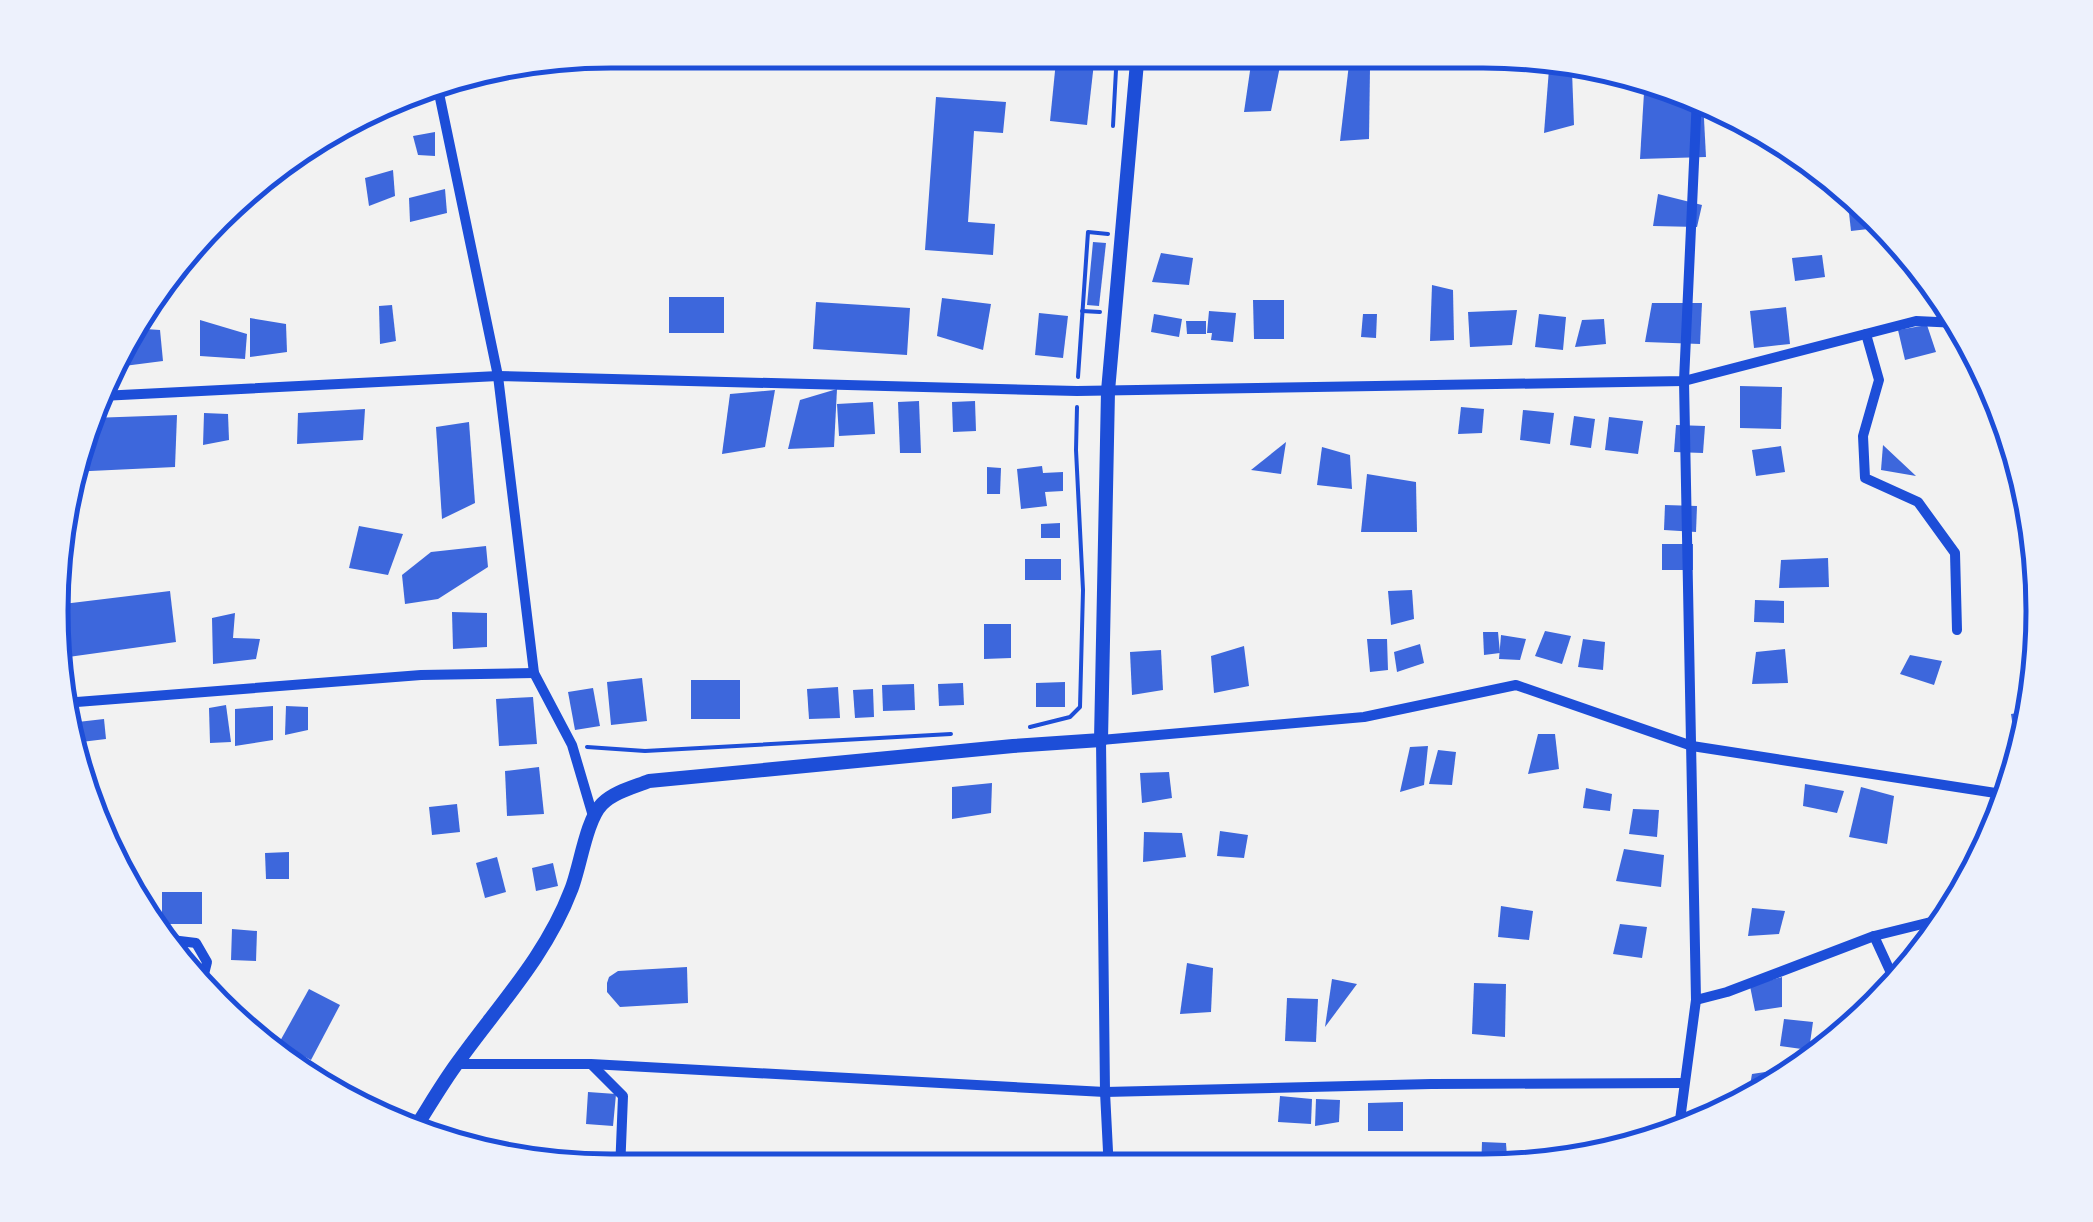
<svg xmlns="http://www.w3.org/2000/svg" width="2093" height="1222" viewBox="0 0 2093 1222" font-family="'Fira Sans',sans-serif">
<rect width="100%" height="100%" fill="#f2f2f2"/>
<g fill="#3d67dc">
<polygon points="1057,51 1095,54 1087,125 1050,121"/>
<polygon points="1251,64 1280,66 1271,111 1244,112"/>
<polygon points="1349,64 1370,68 1369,139 1340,141"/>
<polygon points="1549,69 1572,71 1574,125 1544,133"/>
<polygon points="1645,76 1663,80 1703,100 1706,157 1640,159"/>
<polygon points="936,97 1006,102 1003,133 974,131 968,222 995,224 993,255 925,250"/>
<polygon points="435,132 435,156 418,155 413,136"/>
<polygon points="393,170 395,196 369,206 365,178"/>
<polygon points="445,189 447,213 410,222 409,198"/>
<polygon points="1658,194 1702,205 1697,227 1653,226"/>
<polygon points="1852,203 1877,228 1851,231 1848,204"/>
<polygon points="1093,242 1106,243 1099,306 1087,305"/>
<polygon points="1161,253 1193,258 1189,285 1152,282"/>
<polygon points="1822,255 1825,277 1795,281 1792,258"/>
<polygon points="1432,285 1453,290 1454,340 1430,341"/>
<rect x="669" y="297" width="55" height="36"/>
<polygon points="942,298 991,304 983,350 937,336"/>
<polygon points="1253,300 1284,300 1284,339 1254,339"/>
<polygon points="816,302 910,308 907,355 813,349"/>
<polygon points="1652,303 1702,303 1700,344 1645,342"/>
<polygon points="392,305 396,341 380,344 379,306"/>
<polygon points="1786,307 1790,344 1754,348 1750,311"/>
<polygon points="1517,310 1512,345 1470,347 1468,312"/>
<polygon points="1209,311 1236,313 1233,342 1211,340 1212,333 1207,333"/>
<polygon points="1039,313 1068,316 1063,358 1035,355"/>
<polygon points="1154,314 1182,319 1179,337 1151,332"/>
<polygon points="1363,314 1377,314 1376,338 1361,337"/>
<polygon points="1539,314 1566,317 1563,350 1535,347"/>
<polygon points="250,318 286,324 287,352 250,357"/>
<polygon points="1604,319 1606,344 1575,347 1582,320"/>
<polygon points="200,320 247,334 245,359 200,356"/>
<polygon points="1186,321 1206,321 1206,334 1187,334"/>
<polygon points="1927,325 1936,352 1905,360 1898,330"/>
<polygon points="131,328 160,330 163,361 124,366 125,342"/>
<polygon points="1740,386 1782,387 1781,429 1740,428"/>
<polygon points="837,389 834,447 788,449 800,400"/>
<polygon points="775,390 765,447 722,454 730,394"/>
<polygon points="919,401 921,453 900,453 898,402"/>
<polygon points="975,401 976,431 953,432 952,402"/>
<polygon points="873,402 875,434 839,436 837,404"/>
<polygon points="1461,407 1484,409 1482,433 1458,434"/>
<polygon points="365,409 363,440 297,444 298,413"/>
<polygon points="1523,410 1554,413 1550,444 1520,440"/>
<polygon points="204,413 228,414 229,440 203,445"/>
<polygon points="177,415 175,467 69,472 69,465 91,418"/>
<polygon points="1574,416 1595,419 1591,448 1570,445"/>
<polygon points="1609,417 1643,421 1638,454 1605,450"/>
<polygon points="469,422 475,503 442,519 436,427"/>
<polygon points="1676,425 1705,426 1703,453 1674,452"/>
<polygon points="1286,442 1281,474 1251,470"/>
<polygon points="1883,445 1916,476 1881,470"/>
<polygon points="1781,446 1785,472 1756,476 1752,450"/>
<polygon points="1322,447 1350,455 1352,489 1317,485"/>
<polygon points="1042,466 1043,473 1063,472 1063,491 1045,492 1047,506 1021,509 1017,469"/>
<polygon points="987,467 1001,468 1000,494 987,494"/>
<polygon points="1367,474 1416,482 1417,532 1361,532"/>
<polygon points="1665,505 1697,506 1696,532 1664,530"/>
<polygon points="1060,523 1060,538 1041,538 1041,524"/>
<polygon points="359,526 403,534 388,575 349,568"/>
<rect x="1662" y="544" width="31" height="26"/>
<polygon points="486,546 488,567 438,599 405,604 402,575 431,552"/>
<polygon points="1828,558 1829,587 1779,588 1781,560"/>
<rect x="1025" y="559" width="36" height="21"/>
<polygon points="1412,590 1414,619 1391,625 1388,591"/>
<polygon points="170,591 176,642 54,659 51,647 55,605"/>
<polygon points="1755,600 1784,601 1784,623 1754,622"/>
<polygon points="452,612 487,613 487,647 453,649"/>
<polygon points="235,613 233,638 260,639 256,659 213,664 212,618"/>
<polygon points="984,624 1011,624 1011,658 984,659"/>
<polygon points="1545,631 1571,636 1562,664 1535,656"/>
<polygon points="1483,632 1498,632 1500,653 1484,655"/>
<polygon points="1501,635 1526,639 1520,660 1499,659"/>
<polygon points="1367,639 1387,639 1388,670 1370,672"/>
<polygon points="1583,639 1605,642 1603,670 1578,667"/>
<polygon points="1420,644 1424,663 1397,672 1394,652"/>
<polygon points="1244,646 1249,686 1214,693 1211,656"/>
<polygon points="1785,649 1788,683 1752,684 1756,652"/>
<polygon points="1161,650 1163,690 1132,695 1130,652"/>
<polygon points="1910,655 1942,661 1934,685 1900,674"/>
<polygon points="642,678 647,721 611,725 607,682"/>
<rect x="691" y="680" width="49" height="39"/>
<polygon points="1065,682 1065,707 1036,707 1036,683"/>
<polygon points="963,683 964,705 939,706 938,684"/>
<polygon points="914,684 915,710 883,711 882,685"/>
<polygon points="838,687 840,718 809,719 807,689"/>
<polygon points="593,688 600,726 575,730 568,692"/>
<polygon points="873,689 874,717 855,718 853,690"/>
<polygon points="533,697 537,744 499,746 496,699"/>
<polygon points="226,705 231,742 210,743 209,708"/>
<polygon points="273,706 273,740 235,746 235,709"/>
<polygon points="286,706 308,707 308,730 285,735"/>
<polygon points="2032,711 2032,720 2027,733 2014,734 2011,714"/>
<polygon points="104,719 106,739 73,743 69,723"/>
<polygon points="1538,734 1555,734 1559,769 1528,774"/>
<polygon points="1428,746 1424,785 1400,792 1410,747"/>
<polygon points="1438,750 1456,752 1452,785 1429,784"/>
<polygon points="539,767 544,814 507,816 505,771"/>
<polygon points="1169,772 1172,798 1142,803 1140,773"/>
<polygon points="992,783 991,813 952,819 952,787"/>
<polygon points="1805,784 1844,791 1837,813 1803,806"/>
<polygon points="1861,787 1894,796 1887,844 1849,837"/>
<polygon points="1586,788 1612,794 1610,811 1583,808"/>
<polygon points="457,804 460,832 432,835 429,807"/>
<polygon points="1633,809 1659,810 1657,837 1629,834"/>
<polygon points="1220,831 1248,835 1244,858 1217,856"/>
<polygon points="1144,832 1182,833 1186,857 1143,862"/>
<polygon points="1624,849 1664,855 1661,887 1616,881"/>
<polygon points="289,852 289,879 266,879 265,853"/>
<polygon points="497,857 506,892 485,898 476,863"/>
<polygon points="553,863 558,886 536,891 532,868"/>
<polygon points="162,892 202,892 202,924 154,924 147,913 162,913"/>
<polygon points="1501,906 1533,911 1529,940 1498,937"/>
<polygon points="1752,908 1785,911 1779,934 1748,936"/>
<polygon points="1949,922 1931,944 1925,924"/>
<polygon points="1620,924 1647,927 1642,958 1613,954"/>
<polygon points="232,929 257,931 256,961 231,960"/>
<polygon points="1187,963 1213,968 1211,1012 1180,1014"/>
<polygon points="687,967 688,1003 620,1007 607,992 607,983 609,977 618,971"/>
<polygon points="1782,977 1782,1007 1755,1011 1750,986"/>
<polygon points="1332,979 1357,984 1325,1027"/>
<polygon points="1474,983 1506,984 1505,1037 1472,1034"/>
<polygon points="309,989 340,1005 311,1060 279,1043"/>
<polygon points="1287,998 1318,999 1316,1042 1285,1041"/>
<polygon points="1784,1019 1813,1022 1809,1050 1780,1046"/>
<polygon points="1785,1069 1784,1080 1763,1097 1747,1102 1752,1074"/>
<polygon points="588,1092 616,1094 613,1126 586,1124"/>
<polygon points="1280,1096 1312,1099 1311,1124 1278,1122"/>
<polygon points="1316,1099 1340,1100 1339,1122 1315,1126"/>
<polygon points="1403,1102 1403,1131 1368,1131 1368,1103"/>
<polygon points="1482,1142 1506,1143 1508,1171 1481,1171"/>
</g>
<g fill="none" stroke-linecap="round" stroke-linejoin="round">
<g stroke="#1d4ed8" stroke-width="4">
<polyline points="1113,126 1117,51"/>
<polyline points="1082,311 1100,312"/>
<polyline points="1078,377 1088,232 1108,234"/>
<polyline points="1030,727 1070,717 1080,707 1083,590 1076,450 1077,407"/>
<polyline points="587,747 645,751 951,734"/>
</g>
<g stroke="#1d4ed8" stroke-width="10">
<polyline points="436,79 498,376 534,673 572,745 593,816"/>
<polyline points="1866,334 1879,380 1863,436 1865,478 1918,502 1955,553 1957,630"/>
<polyline points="101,396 498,376 1077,391 1684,381 1916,321 1958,323"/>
<polyline points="64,703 421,675 534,673"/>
<polyline points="1874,936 1897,986"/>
<polyline points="163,939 196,943 207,962 200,990"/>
<polyline points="1696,1000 1727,992 1874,936 1951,917"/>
<polyline points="456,1064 591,1064 1105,1092 1431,1084 1684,1083"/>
<polyline points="592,1065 623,1096 620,1171"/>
<polyline points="1678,1135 1696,1000 1684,381 1697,97"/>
<polyline points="1109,1171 1105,1092 1101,740 1364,717 1516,685 1692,746 2002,794"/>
</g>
<path stroke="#1d4ed8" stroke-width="14" d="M412 1133C427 1110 441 1085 458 1062 498 1006 546 956 571 890 580 868 586 820 602 804 614 792 634 787 649 781L1013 746 1101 740 1108 391 1138 51"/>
</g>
<path d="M0 0H2093V1222H0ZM611 68H1483A543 543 0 0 1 2026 611V611A543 543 0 0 1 1483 1154H611A543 543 0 0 1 68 611V611A543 543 0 0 1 611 68Z" fill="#edf1fc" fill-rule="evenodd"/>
<path fill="none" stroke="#1d4ed8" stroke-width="5" d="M611 68H1483A543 543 0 0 1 2026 611V611A543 543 0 0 1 1483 1154H611A543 543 0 0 1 68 611V611A543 543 0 0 1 611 68Z"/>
</svg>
